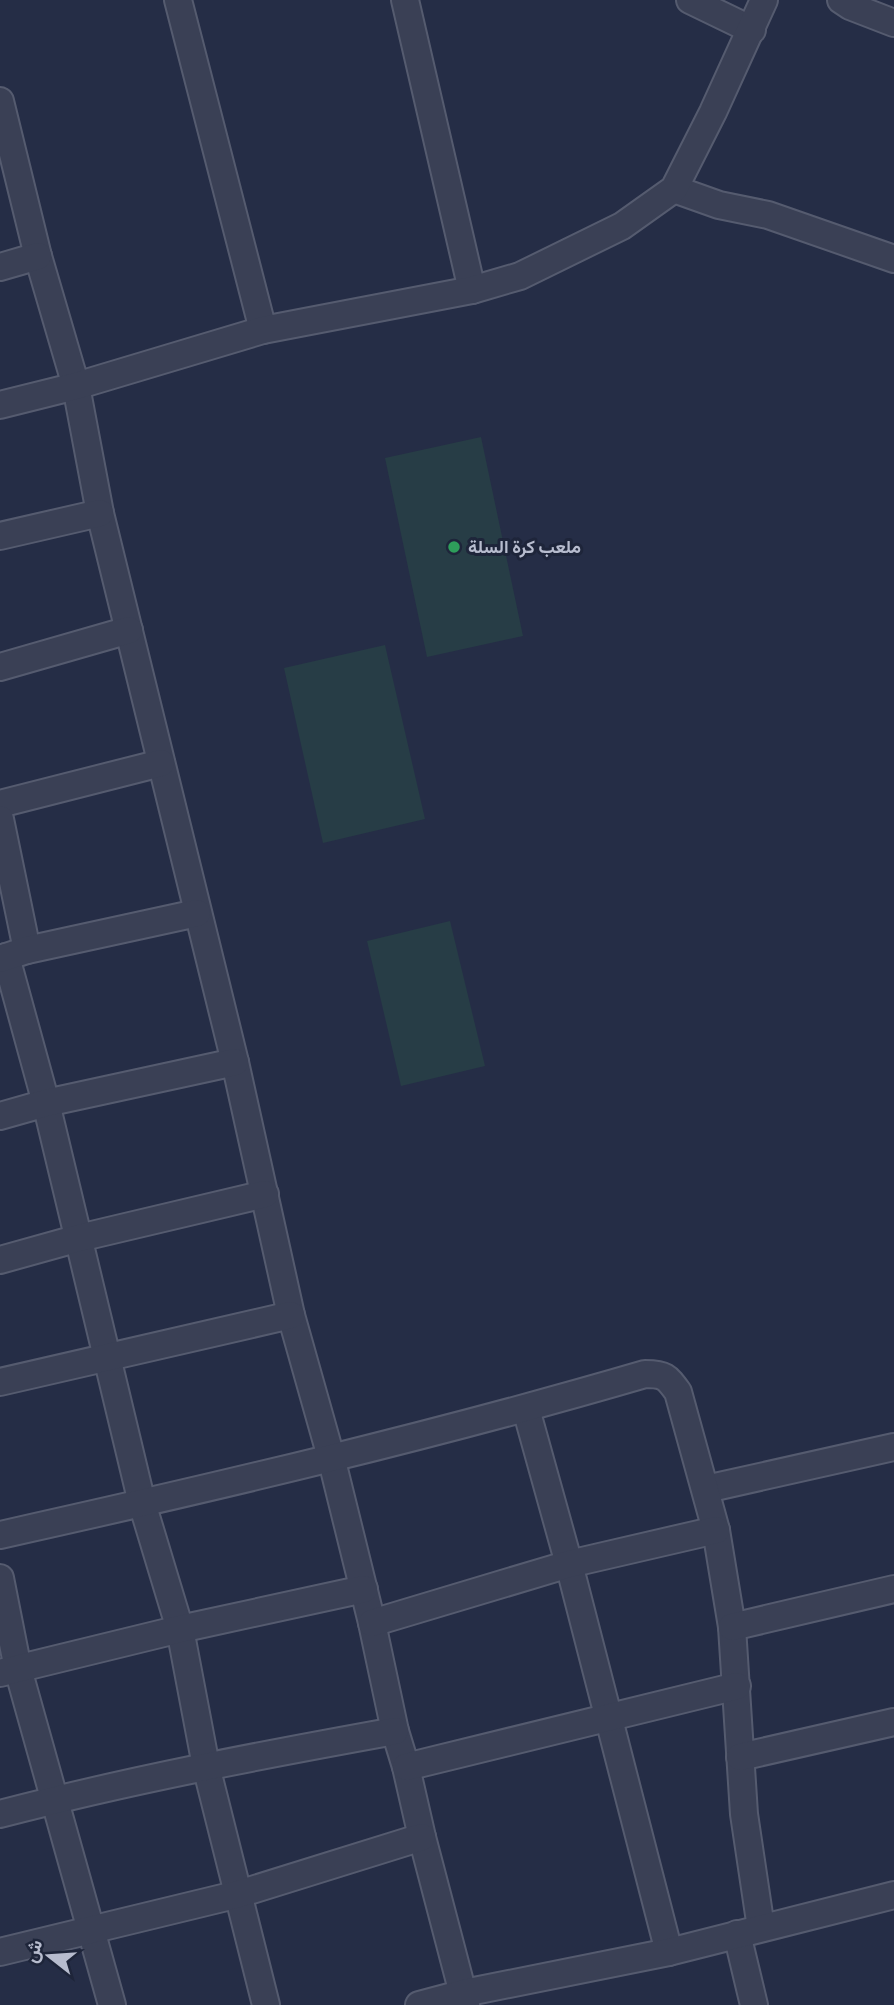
<svg xmlns="http://www.w3.org/2000/svg" width="894" height="2005" viewBox="0 0 894 2005" font-family="Manrope,Vazirmatn,sans-serif">
<rect width="100%" height="100%" fill="#252d46"/>
<g fill="#273d46">
<polygon points="481,437 523,636 427,657 385,458"/>
<polygon points="385,645 425,819 323,843 284,668"/>
<polygon points="450,921 485,1066 401,1086 367,941"/>
</g>
<g fill="none" stroke-linecap="round" stroke-linejoin="round">
<defs>
<g id="street">
<polyline points="178,0 263,330"/>
<polyline points="405,0 472,290"/>
<polyline points="690,0 752,30"/>
<polyline points="841,0 850,6 894,23"/>
<polyline points="0,101 38,256 76,386 100,513 235,1062 291,1315 331,1457 372,1623 395,1731 406,1767 422,1837 466,2005"/>
<polyline points="674,189 719,205 768,215 894,259"/>
<polyline points="0,267 38,256"/>
<polyline points="0,405 76,386 263,330 472,290 520,276 622,226 674,189 713,112 764,0"/>
<polyline points="0,536 100,513"/>
<polyline points="0,667 129,630"/>
<polyline points="0,804 161,763"/>
<polyline points="0,819 27,950"/>
<polyline points="6,957 46,1103 142,1503 180,1629 206,1766 266,2005"/>
<polyline points="0,959 27,950 197,913"/>
<polyline points="0,1116 46,1103 235,1062"/>
<polyline points="0,1260 79,1238 265,1194"/>
<polyline points="0,1382 291,1315"/>
<polyline points="526,1409 569,1564 669,1952"/>
<polyline points="706,1489 894,1447"/>
<path d="M0 1535C216 1487 433 1436 645 1374 665 1374 667 1377 678 1392L716 1530 732 1627 744 1814 761 1928"/>
<polyline points="0,1578 18,1669 112,2005"/>
<polyline points="372,1623 569,1564 716,1530"/>
<polyline points="732,1627 894,1589"/>
<polyline points="0,1673 180,1629 364,1589"/>
<polyline points="740,1757 894,1722"/>
<polyline points="406,1767 737,1686"/>
<path d="M0 1814C130 1780 262 1755 395 1731"/>
<polyline points="737,1934 754,2005"/>
<polyline points="0,1952 239,1894 422,1837"/>
<polyline points="419,2005 464,1993 669,1952 894,1895"/>
</g>
</defs>
<use href="#street" stroke="#555b6f" stroke-width="30"/>
<use href="#street" stroke="#3a4055" stroke-width="26"/>
</g>
<circle fill="#2e9e5b" stroke="#1e253a" stroke-width="2.5" cx="454" cy="547" r="7"/>
<g text-anchor="middle" stroke-width="6" stroke-linejoin="round" paint-order="stroke">
<g font-size="18" font-weight="bold" fill="#b7bcce" stroke="#1e253a" text-anchor="start">
<text x="468" y="553">ملعب كرة السلة</text>
</g>
</g>
<g transform="translate(49 1956) rotate(287)" stroke="#1e253a" stroke-width="5" paint-order="stroke">
<path d="M0-5L12 26L0 18L-12 26Z" fill="#b7bcce"/>
<text y="-10" font-size="19" font-weight="bold" text-anchor="middle" fill="#b7bcce">ش</text>
</g>
</svg>
